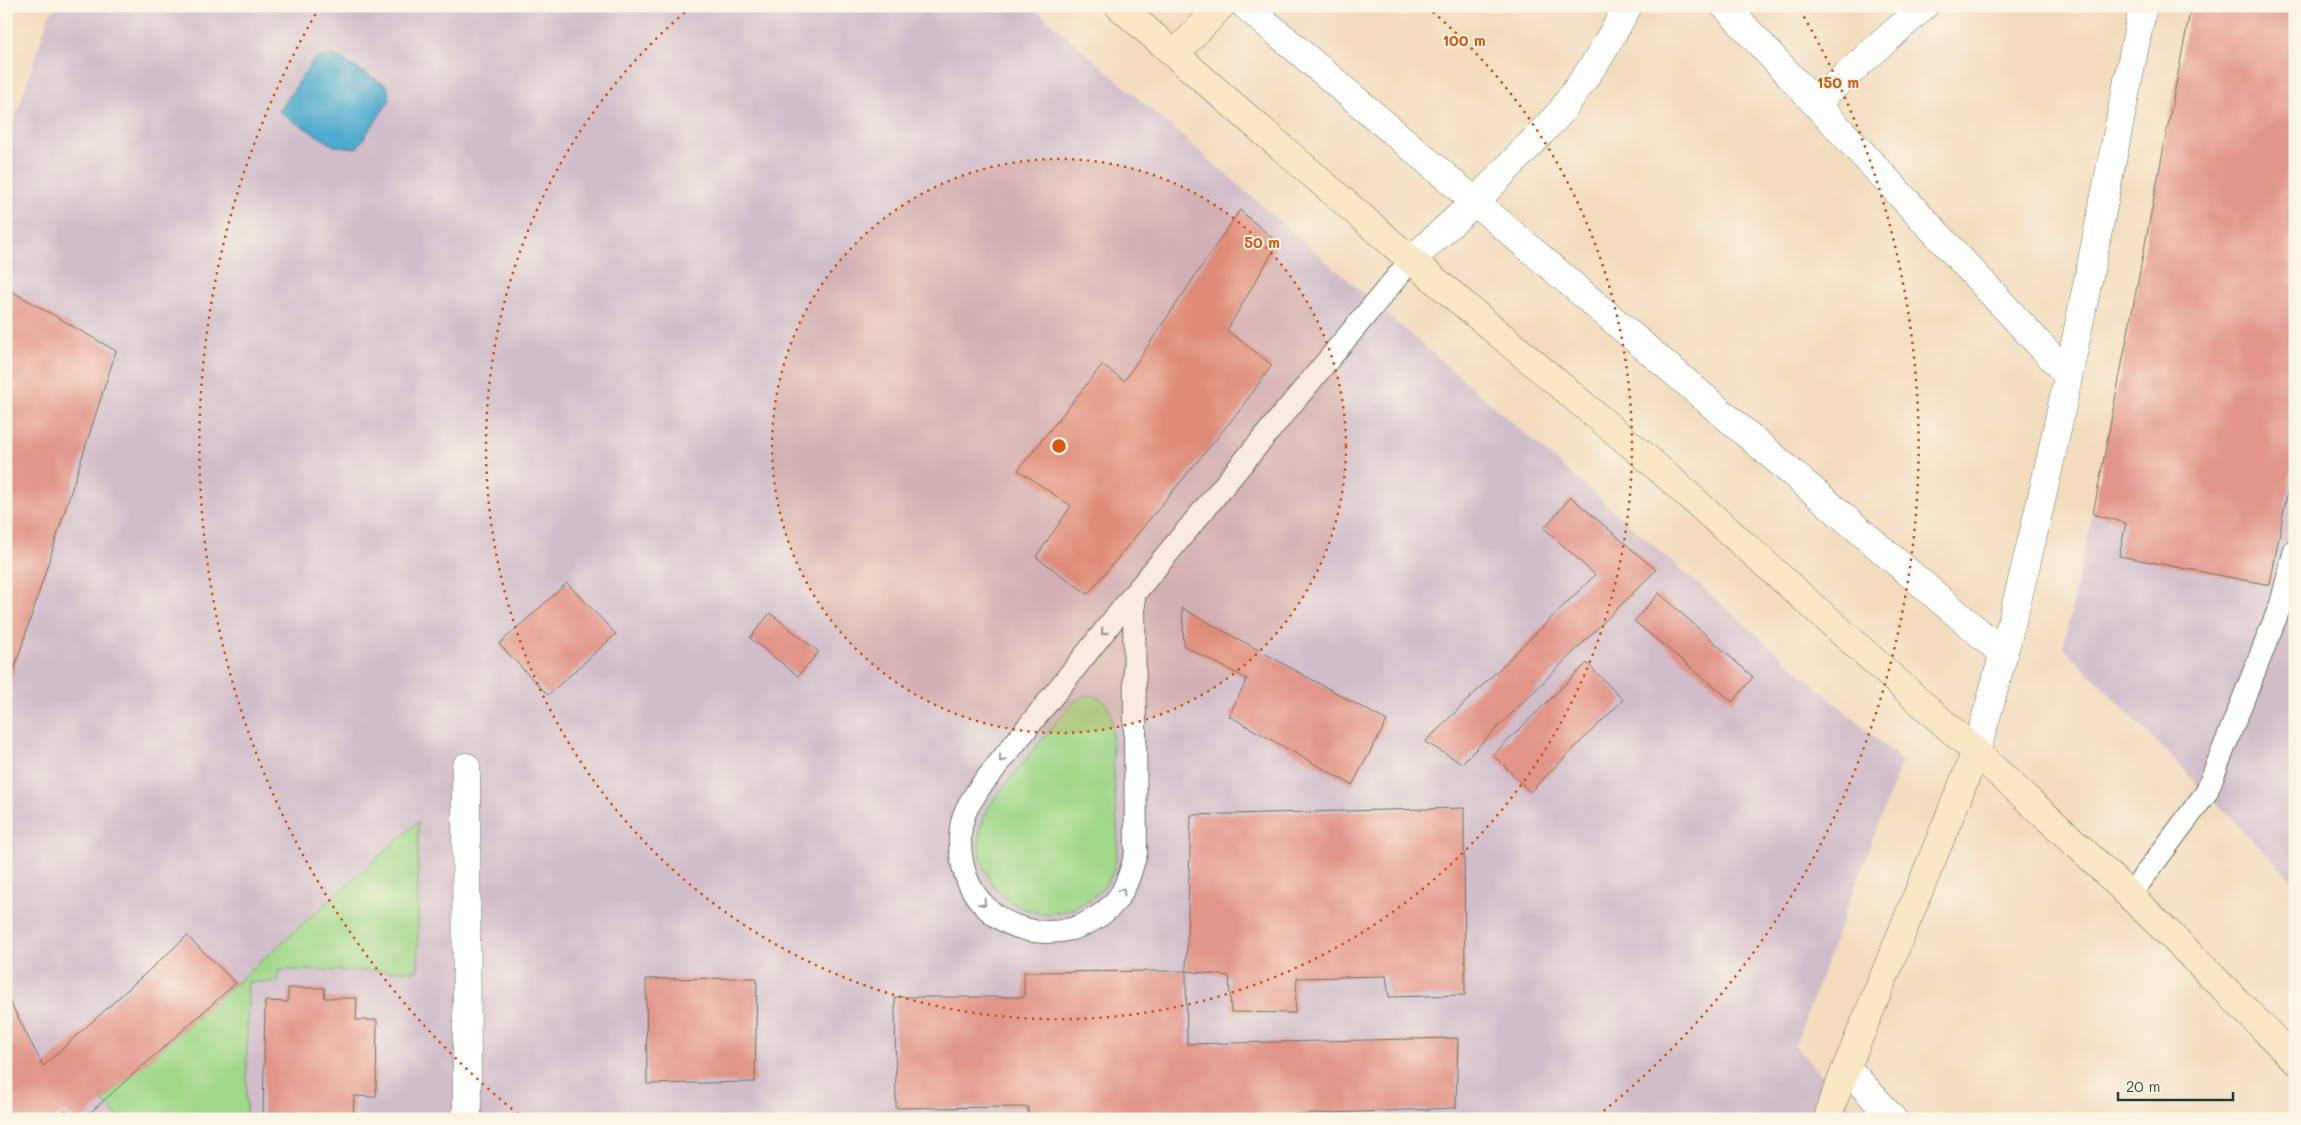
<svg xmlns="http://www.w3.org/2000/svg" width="2301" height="1125" viewBox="0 0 2301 1125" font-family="Mali,sans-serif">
<rect width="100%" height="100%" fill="#fcf5e5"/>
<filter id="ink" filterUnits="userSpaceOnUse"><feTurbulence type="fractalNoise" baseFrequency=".02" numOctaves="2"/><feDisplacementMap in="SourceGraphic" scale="10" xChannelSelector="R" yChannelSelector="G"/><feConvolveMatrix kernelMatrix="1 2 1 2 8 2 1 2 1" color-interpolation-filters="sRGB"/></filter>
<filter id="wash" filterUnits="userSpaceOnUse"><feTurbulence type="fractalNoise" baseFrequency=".0096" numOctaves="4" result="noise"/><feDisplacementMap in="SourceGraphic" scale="20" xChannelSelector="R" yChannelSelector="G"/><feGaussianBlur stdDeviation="1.12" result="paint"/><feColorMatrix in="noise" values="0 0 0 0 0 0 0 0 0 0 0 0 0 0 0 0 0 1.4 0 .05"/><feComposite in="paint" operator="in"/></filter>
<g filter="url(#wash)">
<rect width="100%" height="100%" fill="#f3dbbb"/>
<g fill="#d1bdca">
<polygon points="57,6 1032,6 1902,761 1795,1046 1861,1119 6,1119 6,146 50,13"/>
<polygon points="2191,6 2295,6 2295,883 2063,647 2093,514"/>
</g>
<g fill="#a0d88a" stroke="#608a5f">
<path d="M1085 695C1099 695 1106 700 1111 714 1112 742 1114 769 1115 797 1116 822 1122 852 1111 876 1106 887 1095 896 1085 902 1030 939 962 881 983 820 989 802 1004 787 1015 773 1034 750 1053 726 1072 703Z"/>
<polygon points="418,822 418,971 279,970 277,982 248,982 246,1119 120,1119 103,1101"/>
</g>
<polygon fill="#4fabcd" stroke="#377480" points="334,55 387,86 390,100 357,148 334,146 279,112 314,59"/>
<g id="blocks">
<g fill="#e19688">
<polygon points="2191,6 2295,6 2295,450 2270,585 2119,556 2126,523 2093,514"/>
<polygon points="1240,210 1278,243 1227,330 1272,365 1239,411 1088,594 1036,557 1071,506 1018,470 1102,365 1124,381"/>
<polygon points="6,288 116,351 7,692 6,692"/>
<polygon points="1571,497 1656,570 1462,763 1425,742 1595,575 1544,528"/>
<polygon points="567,583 616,634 548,695 499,644"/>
<polygon points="1659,593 1753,677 1733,702 1634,621"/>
<polygon points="1182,608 1387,721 1352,785 1229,716 1247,679 1184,646"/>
<polygon points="770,613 819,652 798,676 750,638"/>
<polygon points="1587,663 1623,700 1530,792 1493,755"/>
<polygon points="1464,808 1465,995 1389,997 1386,976 1297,978 1295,1013 1231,1012 1229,976 1186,971 1187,1044 1458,1038 1456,1108 1188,1119 1028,1119 1028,1107 896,1108 895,997 1024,997 1024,972 1186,971 1191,815"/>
<polygon points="187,936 236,983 83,1119 73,1119 66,1111 52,1119 6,1119 6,994 43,1066"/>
<polygon points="757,978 755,1082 647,1084 646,979"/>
<polygon points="288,988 325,988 324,998 357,998 356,1020 377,1020 376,1097 354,1096 353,1119 263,1119 265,1001 288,1002"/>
</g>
</g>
</g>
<g filter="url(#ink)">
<use href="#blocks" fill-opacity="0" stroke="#697463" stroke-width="1"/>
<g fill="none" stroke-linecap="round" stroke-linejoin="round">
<defs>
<g id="lane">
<path d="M1134 594 1136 853C1131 870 1127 888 1115 902 1064 958 969 932 961 854 959 840 960 824 966 810 970 802 975 795 980 787L1134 594 1411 260"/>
<polyline points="2130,895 2206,793 2281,604 2295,550"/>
</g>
<g id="street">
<polyline points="1246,6 2004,654"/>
<polyline points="1725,6 2068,375"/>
<polyline points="1815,103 1924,6"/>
<polyline points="1411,260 1476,201 1560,113 1598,59 1628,6"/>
<path d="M1976 752C2048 508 2092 255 2143 6"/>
<polyline points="466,767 467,1119"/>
<polyline points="1848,1069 1893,1119"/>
</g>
<g id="secondary">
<polyline points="1119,6 1411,260 1649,460 1976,752 2088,855 2193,957 2295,1060"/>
<polyline points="1175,54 1221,6"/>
<polyline points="1828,1119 1832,1103 1976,752"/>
</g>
</defs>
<use href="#lane" stroke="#697463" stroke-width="24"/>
<use href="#street" stroke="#697463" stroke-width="29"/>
<use href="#secondary" stroke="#697463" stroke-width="29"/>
<use href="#lane" stroke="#fff" stroke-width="22"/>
<use href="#street" stroke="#fff" stroke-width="28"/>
<use href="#secondary" stroke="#fae7c3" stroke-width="28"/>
</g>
<defs><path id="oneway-chevron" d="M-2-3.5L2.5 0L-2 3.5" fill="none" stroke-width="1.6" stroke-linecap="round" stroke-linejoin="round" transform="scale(1.25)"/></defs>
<g stroke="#8f9e9a">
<use href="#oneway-chevron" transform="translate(1104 632) rotate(129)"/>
<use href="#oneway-chevron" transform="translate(1002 759) rotate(129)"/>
<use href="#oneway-chevron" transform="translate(1122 891) rotate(-59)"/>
<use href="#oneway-chevron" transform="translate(983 903) rotate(48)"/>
</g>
</g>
<circle cx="1059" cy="446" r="287" fill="#d45610" fill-opacity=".12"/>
<g fill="none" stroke="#d45610" stroke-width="2.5" stroke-dasharray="2.5 5">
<circle cx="1059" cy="446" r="287"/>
<path d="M1427 7A573 573 0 1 1 691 7"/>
<path d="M518 1114A860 860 0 0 1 318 10M1800 10A860 860 0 0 1 1600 1114"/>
</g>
<circle cx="1059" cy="446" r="8" fill="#d45610" stroke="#fcf5e5" stroke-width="2.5"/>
<g font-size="15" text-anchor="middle" font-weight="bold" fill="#d45610" stroke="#fcf5e5" stroke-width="4" stroke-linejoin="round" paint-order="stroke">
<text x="1464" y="46">100 m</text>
<text x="1838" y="88">150 m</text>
<text x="1262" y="248">50 m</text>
</g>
<rect width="2301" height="1125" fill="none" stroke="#fcf5e5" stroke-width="25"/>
<path d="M2118 1092v8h115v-8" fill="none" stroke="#1f3d34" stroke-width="2.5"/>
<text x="2126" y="1092" font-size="15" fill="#1f3d34" stroke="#fcf5e5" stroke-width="4" paint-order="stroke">20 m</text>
</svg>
